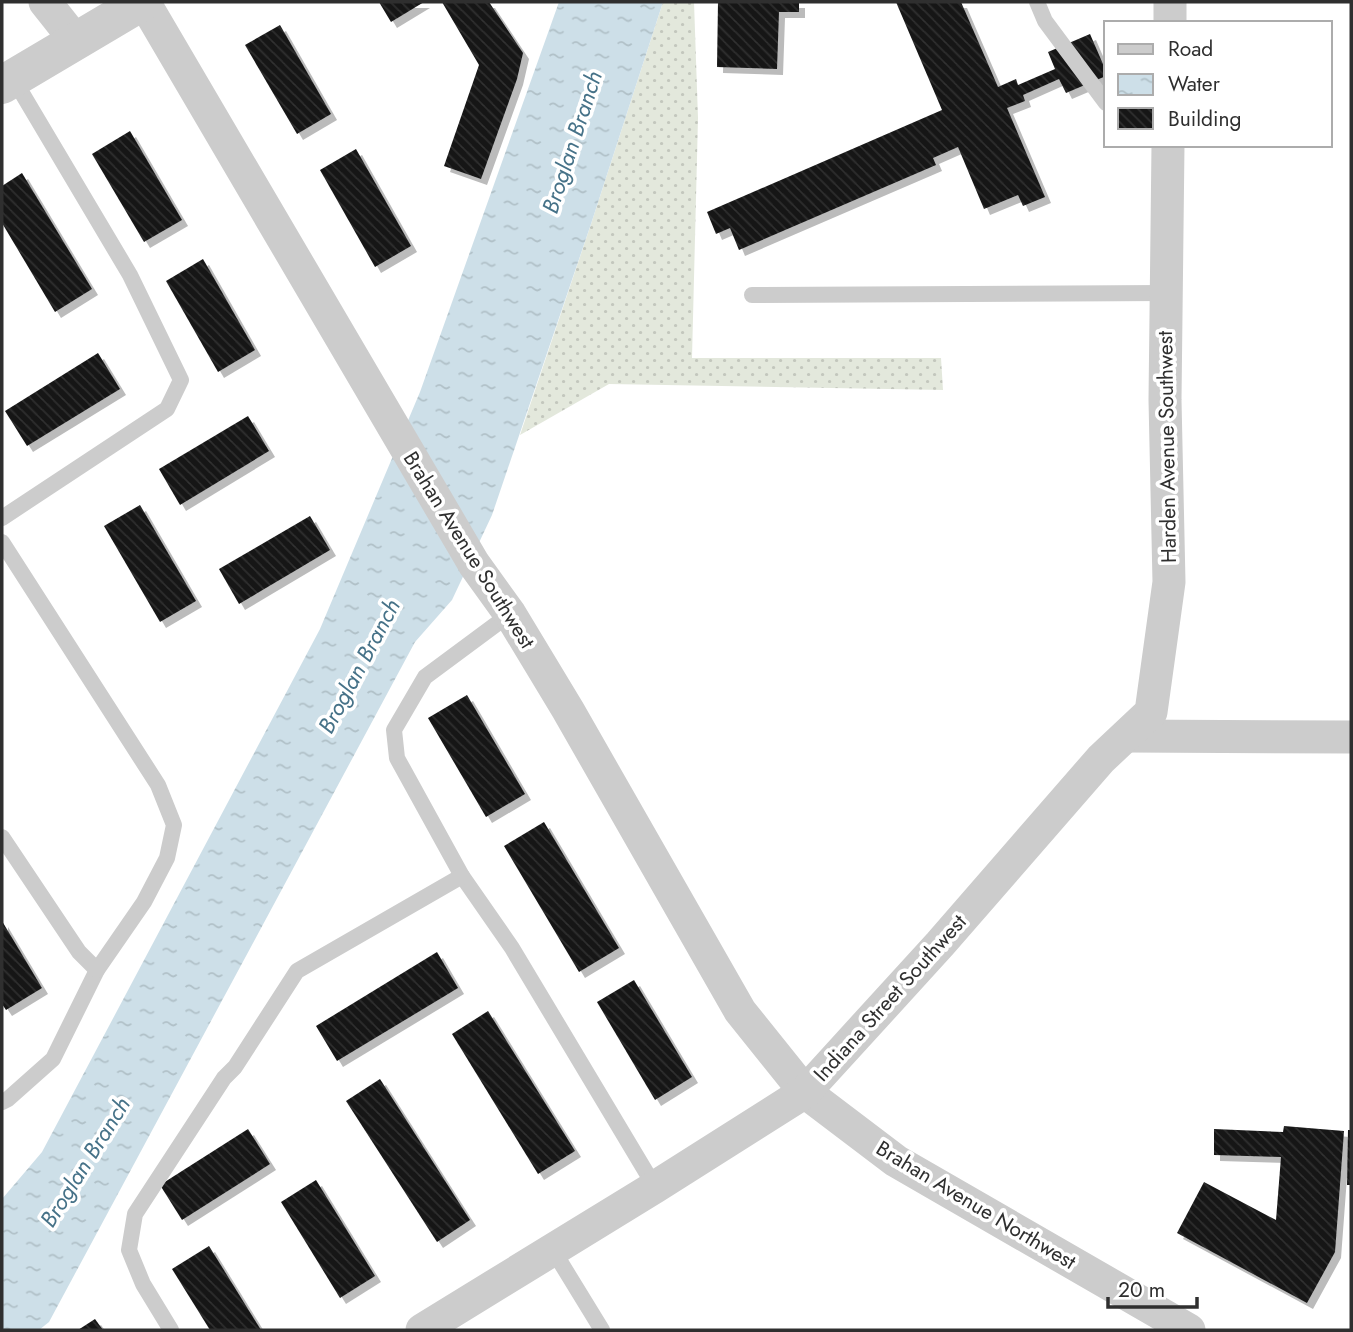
<svg xmlns="http://www.w3.org/2000/svg" width="1353" height="1332" viewBox="0 0 1353 1332" font-family="Jost,sans-serif">
<defs>
<pattern id="grass-dots" width="8" height="8" patternUnits="userSpaceOnUse" patternTransform="scale(1.75)"><rect width="8" height="8" fill="#e3e8dc"/><path d="M2 2h.1M6 6h.1" fill="none" stroke="#c3c7bd" stroke-width="1.8" stroke-linecap="round"/></pattern>
<pattern id="water-ripples" width="26" height="14" patternUnits="userSpaceOnUse" patternTransform="scale(1.75)"><rect width="26" height="14" fill="#cddfe8"/><path d="M2 4q2-2 4 0t4 0M15 11q2-2 4 0t4 0" fill="none" stroke="#b0c0c7"/></pattern>
<pattern id="building-back-hatch" width="6" height="6" patternUnits="userSpaceOnUse" patternTransform="scale(1.75)"><rect width="6" height="6" fill="#161616"/><path d="M-1 5l2 2M0 0l6 6M5-1l2 2" fill="none" stroke="#303030"/></pattern>
<filter id="shadow"><feDropShadow dx="6" dy="6" stdDeviation="0" flood-color="#0004"/></filter>
</defs>
<rect width="100%" height="100%" fill="#fff"/>
<polygon fill="url(#grass-dots)" points="663,2 694,2 698,118 692,358 941,358 943,390 609,384 520,435 591,224"/>
<polygon fill="url(#water-ripples)" points="559,2 663,2 591,224 492,515 452,600 415,642 49,1322 39,1330 2,1330 2,1199 42,1152 320,629 420,392"/>
<g fill="url(#building-back-hatch)" filter="url(#shadow)">
<polygon points="379,2 424,2 391,22"/>
<polygon points="442,2 489,2 523,53 517,79 481,179 444,166 479,65"/>
<polygon points="718,2 799,2 799,12 779,12 777,69 717,67"/>
<polygon points="896,2 961,2 998,87 1016,79 1018,85 1055,69 1048,52 1090,34 1106,71 1106,76 1066,93 1059,79 1023,95 1025,101 1007,108 1045,197 1023,206 1018,195 984,209 958,147 933,158 936,165 739,250 730,228 716,234 707,212 942,110"/>
<polygon points="280,25 331,114 297,134 245,45"/>
<polygon points="130,131 182,220 144,242 92,154"/>
<polygon points="356,149 411,246 375,267 320,170"/>
<polygon points="22,173 92,289 55,312 2,223 2,186"/>
<polygon points="203,259 255,350 218,372 166,281"/>
<polygon points="98,353 120,389 27,446 5,411"/>
<polygon points="248,416 269,451 180,505 159,469"/>
<polygon points="140,505 196,601 160,622 104,526"/>
<polygon points="310,516 330,550 239,604 219,569"/>
<polygon points="467,695 525,794 486,817 428,718"/>
<polygon points="544,822 619,948 579,972 504,846"/>
<polygon points="2,921 42,988 6,1010 2,1004"/>
<polygon points="437,952 458,988 337,1061 316,1026"/>
<polygon points="634,980 692,1077 655,1100 597,1002"/>
<polygon points="488,1011 575,1151 538,1174 452,1034"/>
<polygon points="380,1079 470,1220 437,1242 346,1101"/>
<polygon points="1284,1126 1344,1131 1335,1252 1307,1303 1177,1233 1204,1182 1276,1220 1281,1157 1214,1155 1214,1129 1283,1132"/>
<polygon points="248,1129 270,1164 182,1220 160,1185"/>
<polygon points="1348,1130 1351,1130 1351,1185 1347,1185"/>
<polygon points="316,1180 375,1276 340,1298 281,1202"/>
<polygon points="209,1246 261,1330 210,1330 172,1269"/>
<polygon points="95,1319 103,1330 78,1330"/>
</g>
<g fill="none" stroke-linecap="round" stroke-linejoin="round">
<g stroke="#ccc" stroke-width="16">
<polyline points="1037,2 1045,21 1106,103"/>
<polyline points="752,295 1166,293"/>
<polyline points="2,518 167,409 181,380 130,275 13,78"/>
<polyline points="2,542 158,785 174,825 167,858 144,902 97,970 53,1059 8,1099 2,1102"/>
<polyline points="510,614 425,677 394,730 397,758 462,876 512,948 655,1187"/>
<polyline points="2,837 79,952 97,970"/>
<polyline points="553,1250 602,1330"/>
<polyline points="171,1330 143,1284 129,1250 135,1214 224,1078 235,1067 297,971 462,876"/>
</g>
<g stroke="#ccc" stroke-width="33">
<polyline points="45,2 76,41"/>
<polyline points="144,2 474,564 510,614 568,710 740,1011 805,1092 896,1161 1189,1330"/>
<polyline points="1170,23 1170,2"/>
<polyline points="1126,736 1351,737"/>
<polyline points="422,1330 655,1187 805,1092 940,944 1101,759 1151,712 1169,582 1165,400 1168,145"/>
</g>
<polyline stroke="#ccc" stroke-width="38" points="2,85 142,2"/>
</g>
<g text-anchor="middle" stroke-width="7" stroke-linejoin="round" paint-order="stroke">
<g font-size="21" fill="#2f2f2f" stroke="#fff">
<text transform="translate(1167 447) rotate(-91)" y="7">Harden Avenue Southwest</text>
<text transform="translate(469 550) rotate(58)" y="7">Brahan Avenue Southwest</text>
<text transform="translate(890 998) rotate(-48)" y="7">Indiana Street Southwest</text>
<text transform="translate(976 1205) rotate(31)" y="7">Brahan Avenue Northwest</text>
</g>
<g font-size="23" font-style="italic" fill="#467288" stroke="#fff">
<text transform="translate(572 142) rotate(-72)" y="8">Broglan Branch</text>
<text transform="translate(359 666) rotate(-62)" y="8">Broglan Branch</text>
<text transform="translate(85 1162) rotate(-58)" y="8">Broglan Branch</text>
</g>
</g>
<rect width="1353" height="1332" fill="none" stroke="#2f2f2f" stroke-width="7"/>
<rect x="1104" y="21" width="228" height="126" fill="#ffffff" stroke="#acacac" stroke-width="2"/>
<rect x="1118" y="44" width="35" height="10" fill="#cccccc" stroke="#acacac" stroke-width="2"/>
<text x="1168" y="56" font-size="21" fill="#2f2f2f">Road</text>
<rect x="1118" y="74" width="35" height="21" fill="url(#water-ripples)" stroke="#acacac" stroke-width="2"/>
<text x="1168" y="91" font-size="21" fill="#2f2f2f">Water</text>
<rect x="1118" y="108" width="35" height="21" fill="url(#building-back-hatch)" stroke="#acacac" stroke-width="2"/>
<text x="1168" y="126" font-size="21" fill="#2f2f2f">Building</text>
<path d="M1108 1297v10h89v-10" fill="none" stroke="#2f2f2f" stroke-width="3.5"/>
<text x="1118" y="1297" font-size="21" fill="#2f2f2f" stroke="#ffffff" stroke-width="5" paint-order="stroke">20 m</text>
</svg>
